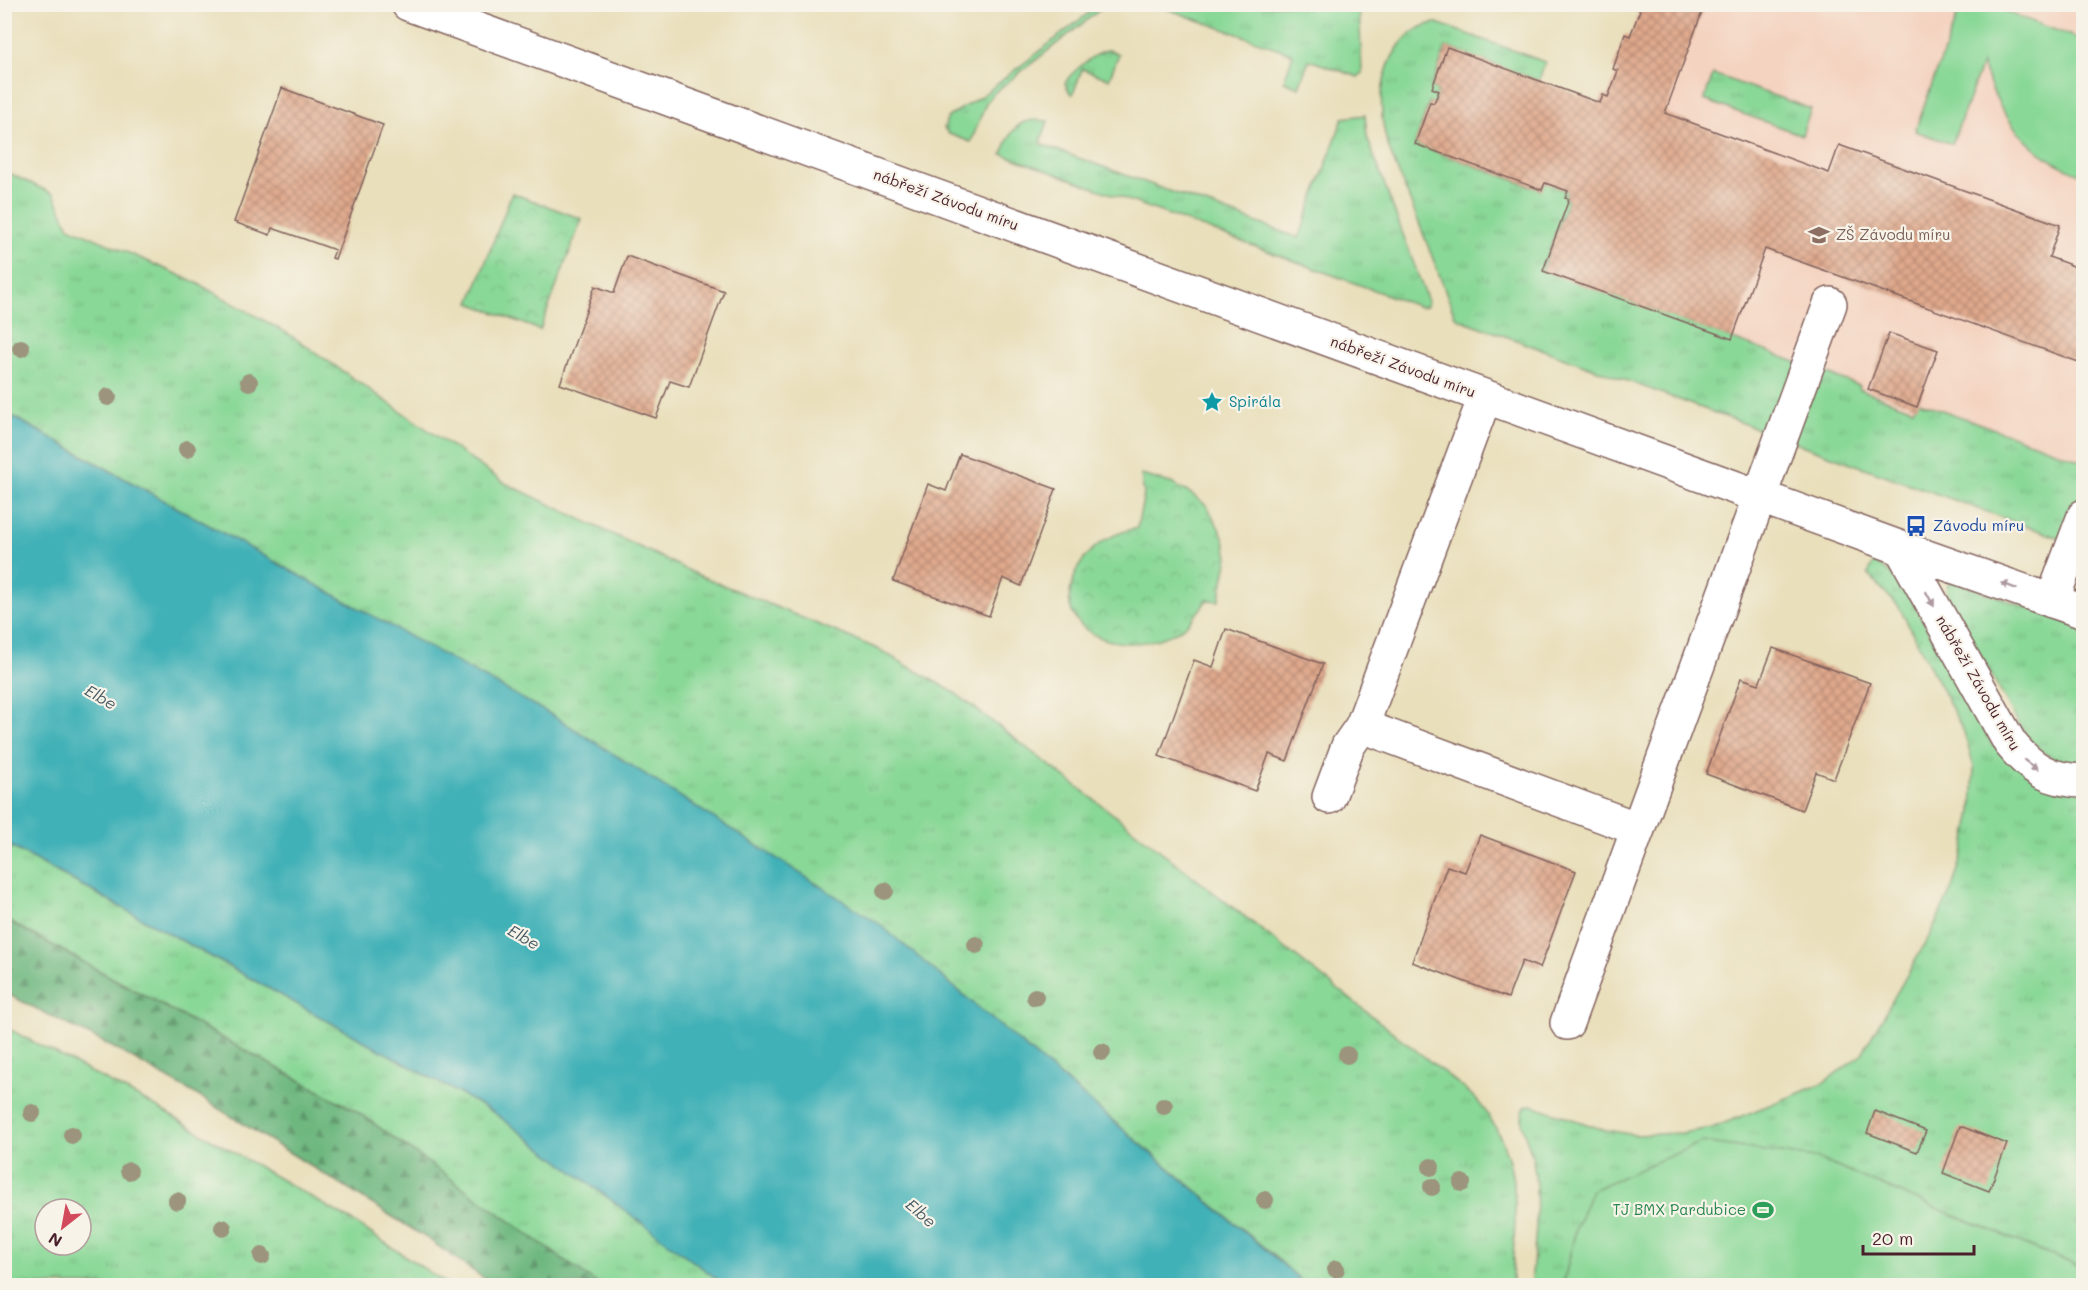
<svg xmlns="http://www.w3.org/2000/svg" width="2088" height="1290" viewBox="0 0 2088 1290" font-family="Mali,sans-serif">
<defs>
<pattern id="grass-tufts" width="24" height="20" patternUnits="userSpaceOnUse" patternTransform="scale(1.5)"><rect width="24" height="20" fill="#89d897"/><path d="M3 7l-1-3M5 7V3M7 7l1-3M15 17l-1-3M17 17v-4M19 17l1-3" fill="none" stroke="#78b982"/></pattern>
<pattern id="forest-firs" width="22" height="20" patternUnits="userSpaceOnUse" patternTransform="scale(1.5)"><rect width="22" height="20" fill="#6eb880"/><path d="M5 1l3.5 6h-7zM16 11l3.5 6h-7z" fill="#5c9569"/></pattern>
<pattern id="park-crowns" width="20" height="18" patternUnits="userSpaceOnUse" patternTransform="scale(1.5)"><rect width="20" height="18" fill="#89d897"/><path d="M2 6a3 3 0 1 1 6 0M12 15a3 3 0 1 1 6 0" fill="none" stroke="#78b982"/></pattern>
<pattern id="building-cross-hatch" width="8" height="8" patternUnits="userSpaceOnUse" patternTransform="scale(1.5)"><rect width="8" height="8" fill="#dfa98c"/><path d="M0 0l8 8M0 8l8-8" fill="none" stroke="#b78973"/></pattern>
</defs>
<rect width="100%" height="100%" fill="#f7f3e8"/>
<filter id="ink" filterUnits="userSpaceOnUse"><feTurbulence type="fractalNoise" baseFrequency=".0167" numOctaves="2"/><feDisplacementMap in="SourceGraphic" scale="12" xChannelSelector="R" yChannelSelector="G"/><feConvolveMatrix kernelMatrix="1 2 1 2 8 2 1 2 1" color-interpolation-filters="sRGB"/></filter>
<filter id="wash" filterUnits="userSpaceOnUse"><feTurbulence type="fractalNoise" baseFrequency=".008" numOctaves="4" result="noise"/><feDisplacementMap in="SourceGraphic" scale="24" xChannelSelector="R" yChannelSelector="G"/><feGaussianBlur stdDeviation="1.35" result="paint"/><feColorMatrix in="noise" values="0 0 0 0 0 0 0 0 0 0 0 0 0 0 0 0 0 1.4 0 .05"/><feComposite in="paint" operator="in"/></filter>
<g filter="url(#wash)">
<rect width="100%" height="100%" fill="#e9dfbb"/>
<polygon fill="#f4d3c0" points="1634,5 2083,5 2083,461 1918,401 1914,409 1858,389 1859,386 1542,270 1567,199 1414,144 1429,102 1433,103 1438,91 1431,89 1446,47 1599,103 1602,95 1607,97 1616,71 1612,69 1624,34 1630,36 1639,10 1634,9"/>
<g fill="url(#grass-tufts)" stroke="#6a7c61" stroke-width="1.5" fill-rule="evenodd">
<polygon points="1099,5 1106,5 994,93 986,103 971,142 949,134 944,128 948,117 983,95"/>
<polygon points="1156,5 1359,5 1362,73 1358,77 1309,60 1299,87 1284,81 1293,54"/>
<path d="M1437 23 1545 62 1539 81 1446 47 1431 88 1438 91 1433 104 1429 102 1415 144 1541 190 1544 182 1567 191 1565 198 1568 199 1542 270 1799 363 1772 434 1459 319 1455 316C1439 274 1423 232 1406 191 1399 173 1389 153 1385 135 1378 105 1381 71 1399 46 1408 34 1422 24 1437 23Z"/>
<path d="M1109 50 1119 54 1109 79 1082 69 1073 94 1070 93 1065 83C1070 73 1098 50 1109 50Z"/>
<polygon points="1713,74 1811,109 1802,135 1704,100"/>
<path d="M1365 115 1367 137 1428 302 1426 306 1420 307 1002 154C1007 141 1013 124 1028 121 1034 119 1042 121 1048 121L1040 144 1299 238 1343 118Z"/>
<path d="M4 171 54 194 69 227 195 282 290 335 505 483 696 574 878 649 955 693 1117 817 1427 1059C1447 1076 1474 1092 1488 1115 1505 1141 1514 1171 1515 1202 1516 1230 1512 1258 1512 1285H1306L1279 1260 878 923 557 718 5 412Z"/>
<polygon points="1817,370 1860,386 1859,389 1913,409 1917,401 2083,461 2083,490 2065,540 1790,441"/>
<path d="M1874 562 1892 575 1913 603 1993 746 2083 794V1268L1815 1158 1576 1229 1564 1281 1565 1285H1531C1535 1243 1540 1202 1533 1160 1530 1143 1516 1123 1525 1107L1532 1105 1601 1129 1635 1135 1681 1133 1712 1128 1797 1094 1823 1083 1861 1055 1930 935 1952 888 1963 854 1972 812 1974 767 1964 732 1899 607 1868 574Z"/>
<path d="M1953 581 2083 627V762C2057 765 2042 754 2025 735L1949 599C1946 591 1944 585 1953 581Z"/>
<polygon points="4,843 493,1112 725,1285 599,1285 356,1111 5,919"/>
<path d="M5 1027 151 1104 352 1221 449 1285H5ZM45 1209H81V1245H45Z"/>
</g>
<polygon fill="url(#forest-firs)" stroke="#5c6c56" stroke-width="1.5" points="4,919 356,1111 599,1285 493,1285 425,1237 192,1092 105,1043 5,993"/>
<g fill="url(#park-crowns)" stroke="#6a7c61" stroke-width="1.5">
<polygon points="512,193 582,219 540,330 470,303"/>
<path d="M1141 475 1171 483 1190 493 1207 506 1223 536 1228 557 1219 601 1207 600C1201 608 1195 618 1186 625 1157 650 1090 652 1072 612 1068 603 1069 594 1072 585 1079 553 1107 534 1137 528L1144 495Z"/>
</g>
<g fill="#89d897" stroke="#6a7c61" stroke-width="1.5">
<path d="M1961 5H2007L2006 12 2083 40V175C2029 157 2000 117 1982 64L1952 144 1915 131Z"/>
<polygon points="1702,1142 1815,1158 2083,1268 2083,1285 1565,1285 1564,1281 1576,1229 1592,1190"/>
</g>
<polygon fill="#41b1b7" stroke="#466871" stroke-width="1.5" points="4,412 557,718 878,923 1279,1261 1306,1285 725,1285 493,1112 5,843"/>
<g id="blocks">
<g fill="url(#building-cross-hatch)">
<polygon points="1636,4 1705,4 1665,113 1829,173 1839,145 2060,225 2049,257 2084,270 2084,364 1765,249 1732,339 1543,271 1569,199 1565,198 1568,191 1545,183 1542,190 1415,144 1430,102 1434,103 1439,91 1432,88 1447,47 1600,103 1603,95 1608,97 1618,71 1613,69 1625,34 1630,36 1640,10 1635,8"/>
<polygon points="282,88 383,125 335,259 332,258 335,250 304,239 272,228 270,235 234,222"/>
<polygon points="627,256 724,291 689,387 670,381 656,418 560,384 595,286 614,293"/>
<polygon points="1889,333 1938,350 1917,407 1868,389"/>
<polygon points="960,454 1056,489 1021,586 1003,578 989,616 893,581 928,484 946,491"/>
<polygon points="1226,629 1323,664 1287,761 1269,754 1255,791 1159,756 1194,660 1213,667"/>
<polygon points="1773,648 1870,683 1834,779 1816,772 1802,810 1706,774 1741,678 1759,684"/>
<polygon points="1480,835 1576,871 1540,968 1522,961 1508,998 1412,962 1447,866 1465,872"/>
<polygon points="1875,1111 1926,1131 1917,1152 1867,1133"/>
<polygon points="1960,1126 2007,1144 1989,1191 1943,1173"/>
</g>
</g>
</g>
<g filter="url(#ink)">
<use href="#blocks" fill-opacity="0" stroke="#82625d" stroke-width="1.5"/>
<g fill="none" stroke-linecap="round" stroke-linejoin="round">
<defs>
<g id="minor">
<polyline points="408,4 1901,548 2084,612"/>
<polyline points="1485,397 1362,726 1638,829"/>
<path d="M1901 548 2010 743C2031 769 2049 780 2084 781"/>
<polyline points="2052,601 2084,516"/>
<polyline points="1329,797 1348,746 1362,726"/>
<polyline points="1567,1023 1830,304"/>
</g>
</defs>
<use href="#minor" stroke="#82625d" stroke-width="36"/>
<use href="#minor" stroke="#fff" stroke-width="33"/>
</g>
<g fill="#9c947d">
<circle cx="21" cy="348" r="9"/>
<circle cx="249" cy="382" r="9"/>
<circle cx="108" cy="397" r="9"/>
<circle cx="187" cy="449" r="9"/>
<circle cx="885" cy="891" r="9"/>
<circle cx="976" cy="945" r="9"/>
<circle cx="1035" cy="997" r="9"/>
<circle cx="1102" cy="1052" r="9"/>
<circle cx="1347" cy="1055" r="9"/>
<circle cx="1164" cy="1106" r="9"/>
<circle cx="32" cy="1113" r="9"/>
<circle cx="72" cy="1135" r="9"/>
<circle cx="1431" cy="1167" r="9"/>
<circle cx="129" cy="1171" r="9"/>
<circle cx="1462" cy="1183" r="9"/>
<circle cx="1432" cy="1187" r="9"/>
<circle cx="1265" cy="1200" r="9"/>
<circle cx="177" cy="1201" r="9"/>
<circle cx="223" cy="1228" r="9"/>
<circle cx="262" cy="1256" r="9"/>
<circle cx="1336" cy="1269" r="9"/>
</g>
<defs><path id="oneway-solid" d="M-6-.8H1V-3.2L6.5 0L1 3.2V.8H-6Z" transform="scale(1.5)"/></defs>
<g fill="#ae9aa0">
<use href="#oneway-solid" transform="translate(2009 586) rotate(-160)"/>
<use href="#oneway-solid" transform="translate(1930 599) rotate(61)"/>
<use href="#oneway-solid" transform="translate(2031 765) rotate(36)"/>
</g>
</g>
<defs>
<symbol id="school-bare" viewBox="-9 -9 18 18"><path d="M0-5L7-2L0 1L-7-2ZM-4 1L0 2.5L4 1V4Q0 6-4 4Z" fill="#8d6e63" stroke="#f7f3e8" stroke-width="2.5" paint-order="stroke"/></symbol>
<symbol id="sight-bare" viewBox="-9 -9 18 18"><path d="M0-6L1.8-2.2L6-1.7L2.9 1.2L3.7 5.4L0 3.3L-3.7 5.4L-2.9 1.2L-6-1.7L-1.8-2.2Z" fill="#0f9aa8" stroke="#f7f3e8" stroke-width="2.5" paint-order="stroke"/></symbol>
<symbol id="bus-bare" viewBox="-9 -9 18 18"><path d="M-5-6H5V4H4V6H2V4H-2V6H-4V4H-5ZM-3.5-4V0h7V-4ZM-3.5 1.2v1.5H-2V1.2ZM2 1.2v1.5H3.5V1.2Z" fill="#1a4fb4" stroke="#f7f3e8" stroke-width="2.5" paint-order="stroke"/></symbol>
<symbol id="stadium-bare" viewBox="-9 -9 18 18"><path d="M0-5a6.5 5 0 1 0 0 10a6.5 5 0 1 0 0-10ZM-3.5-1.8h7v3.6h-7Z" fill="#2e9e5b" stroke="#f7f3e8" stroke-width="2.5" paint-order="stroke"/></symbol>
</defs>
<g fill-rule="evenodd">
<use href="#school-bare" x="1804" y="220" width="30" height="30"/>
<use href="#sight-bare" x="1197" y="387" width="30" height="30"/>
<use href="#bus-bare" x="1901" y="511" width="30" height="30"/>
<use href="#stadium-bare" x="1748" y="1195" width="30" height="30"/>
</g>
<g text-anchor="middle" stroke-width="4.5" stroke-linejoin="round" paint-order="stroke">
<g font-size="15" fill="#4a1f2b" stroke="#f7f3e8">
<text transform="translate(946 200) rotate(20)" y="5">nábřeží Závodu míru</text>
<text transform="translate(1403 367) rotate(20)" y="5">nábřeží Závodu míru</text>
<text transform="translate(1978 683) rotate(60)" y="5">nábřeží Závodu míru</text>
</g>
<g font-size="15" fill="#785e54" stroke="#f7f3e8" text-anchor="start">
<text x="1836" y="240">ZŠ Závodu míru</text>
</g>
<g font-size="15" fill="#0d838f" stroke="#f7f3e8" text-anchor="start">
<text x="1229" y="407">Spirála</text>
</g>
<g font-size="15" fill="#164399" stroke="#f7f3e8" text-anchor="start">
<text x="1933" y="531">Závodu míru</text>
</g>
<g font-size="15" fill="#27864d" stroke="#f7f3e8" text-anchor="end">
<text x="1746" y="1215">TJ BMX Pardubice</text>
</g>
<g font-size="16" font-style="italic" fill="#465963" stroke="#f7f3e8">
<text transform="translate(101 697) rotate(30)" y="6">Elbe</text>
<text transform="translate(524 937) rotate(30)" y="6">Elbe</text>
<text transform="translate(921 1213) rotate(41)" y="6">Elbe</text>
</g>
</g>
<rect width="2088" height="1290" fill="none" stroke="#f7f3e8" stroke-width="24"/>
<g transform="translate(63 1227) rotate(211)"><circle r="28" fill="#f7f3e8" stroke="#b29e9c" stroke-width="1.5"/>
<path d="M0-4.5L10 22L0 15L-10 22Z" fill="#d1495b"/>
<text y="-9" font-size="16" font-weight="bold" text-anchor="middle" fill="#4a1f2b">N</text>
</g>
<path d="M1863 1245v9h111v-9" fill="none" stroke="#4a1f2b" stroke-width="3"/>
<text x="1872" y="1245" font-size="18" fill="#4a1f2b" stroke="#f7f3e8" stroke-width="4.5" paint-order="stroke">20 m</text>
</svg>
